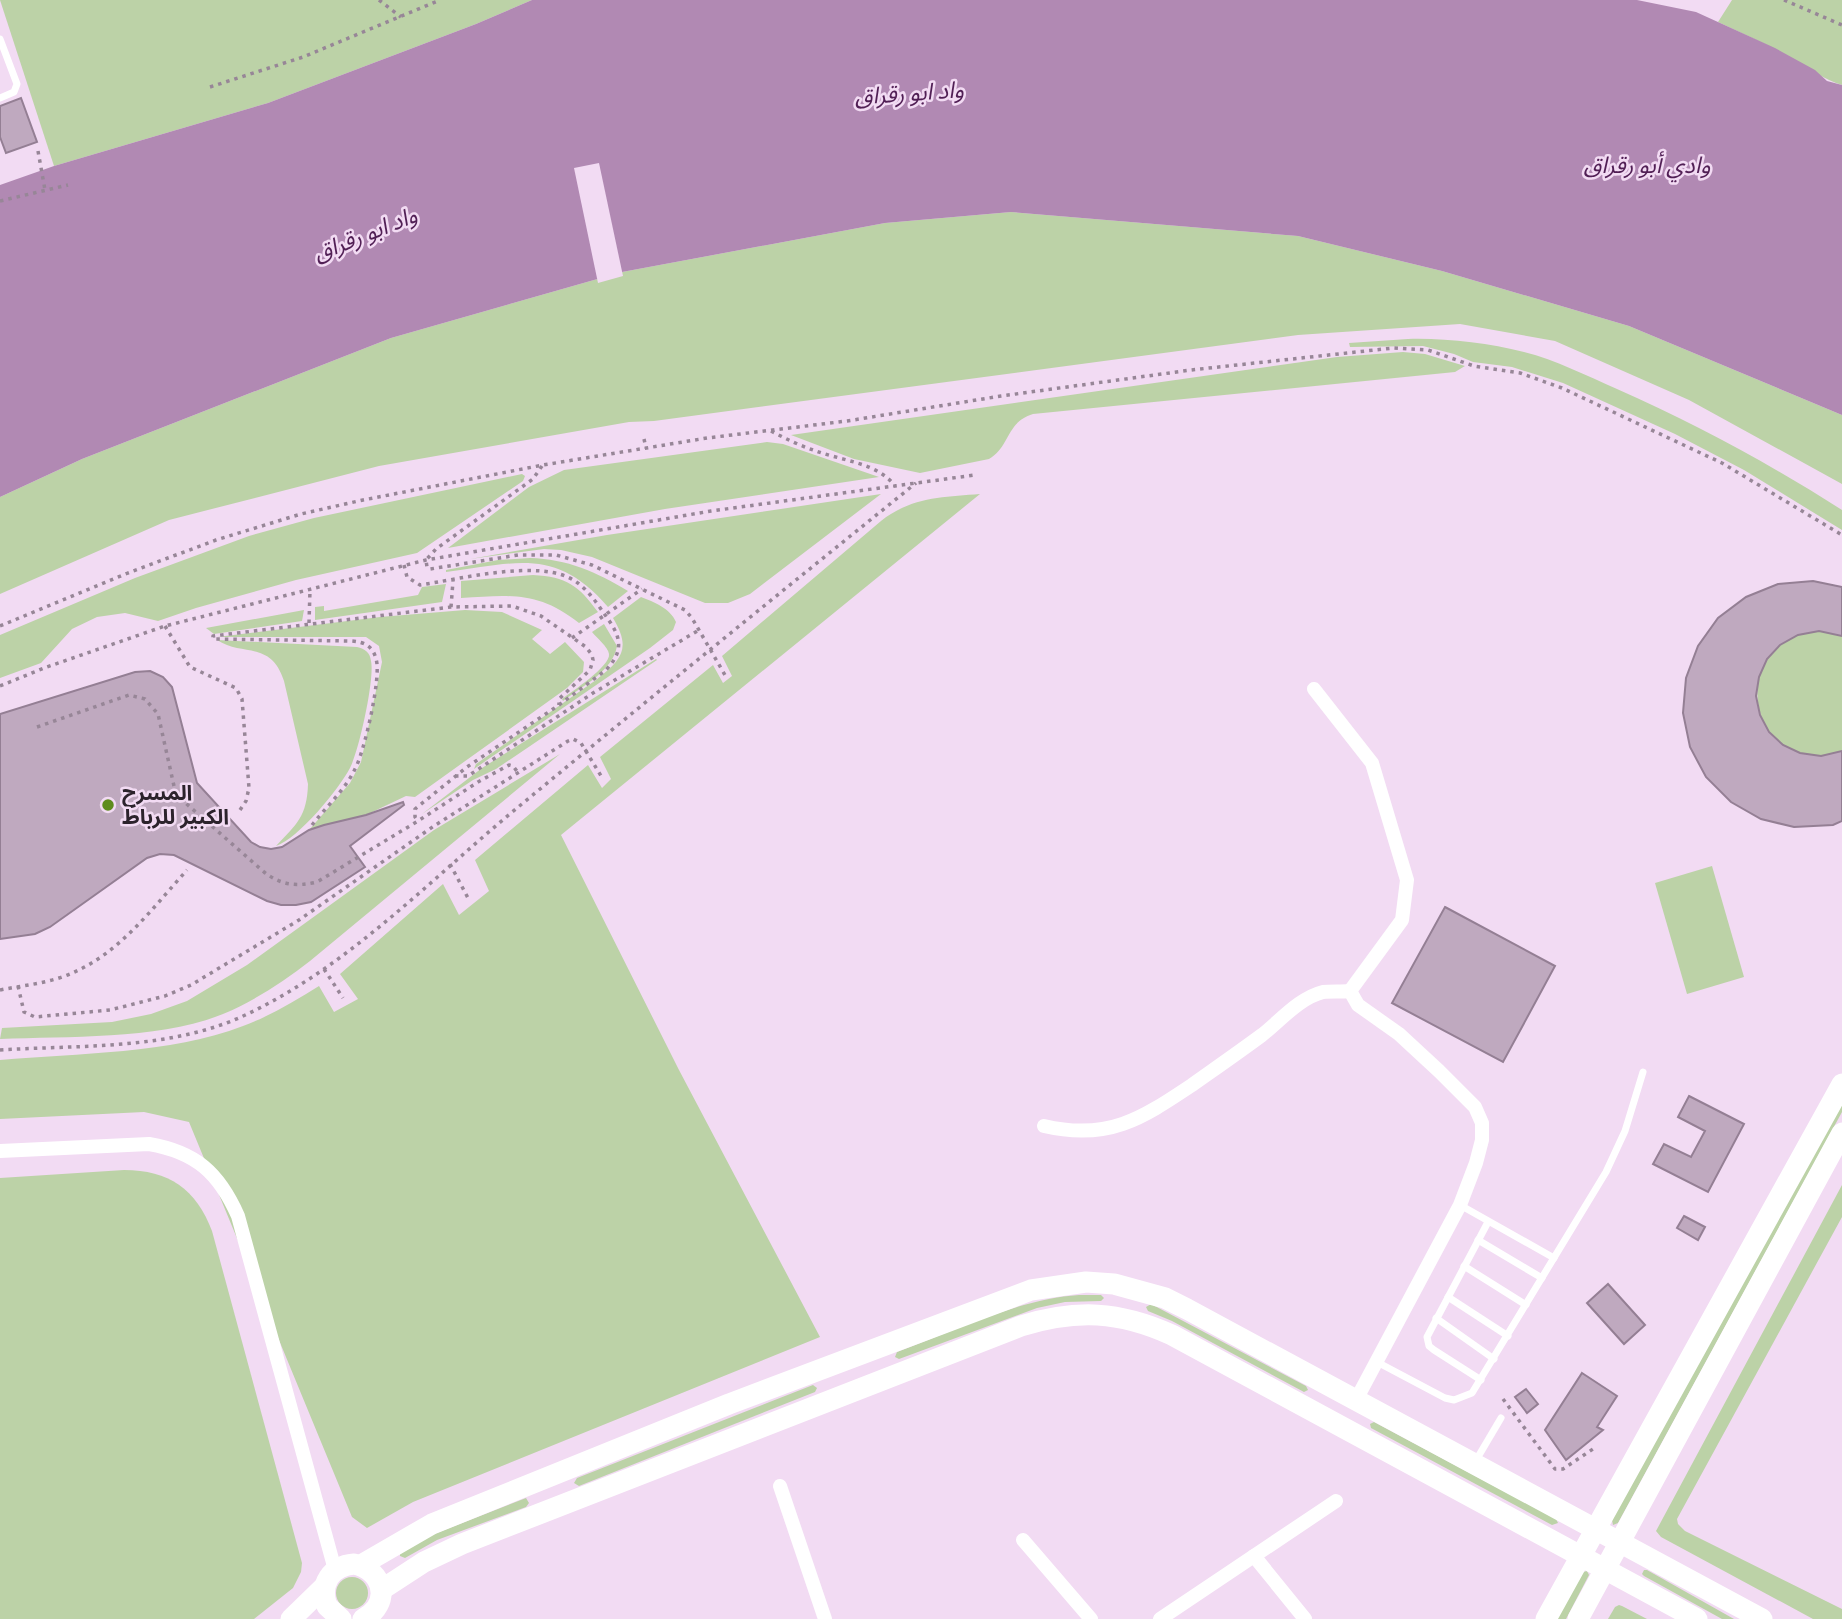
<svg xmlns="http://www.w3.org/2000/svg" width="1842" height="1619" viewBox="0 0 1842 1619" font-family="'Roboto Condensed','Noto Sans Arabic',sans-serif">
<rect width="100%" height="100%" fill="#f2dbf3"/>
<g fill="#bcd2a7">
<polygon points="0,0 532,0 476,24 268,103 54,166"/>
<path d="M1732 0H1842V85C1824 80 1810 68 1793 59 1769 45 1743 34 1718 22Z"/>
<polygon points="1011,212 1298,236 1442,271 1629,326 1842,415 1842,484 1689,400 1555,341 1460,324 1298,335 654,421 629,422 379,466 169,520 0,594 0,497 82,459 391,338 622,272 885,223"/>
<path d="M1408 339C1446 338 1487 343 1524 352 1556 360 1587 376 1617 389 1696 424 1770 464 1842 510V530L1744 470 1675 434 1563 383 1512 367 1473 362 1454 354 1423 346 1350 347 1349 343Z"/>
<path d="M1403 352 1425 354 1465 366 1455 372 1033 414C1006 422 1010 447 989 459L920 473 854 459 791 435 1337 357Z"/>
<polygon points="767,442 783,444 879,477 665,509 448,548 529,487 564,470"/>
<polygon points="522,474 525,476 523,481 417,553 296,580 196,608 158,621 125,613 97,617 72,629 41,663 0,678 0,635 135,578 249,536 314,518"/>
<polygon points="881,494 750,594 728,603 705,603 592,557 561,550 544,549 470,559 607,535"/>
<path d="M980 494 561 835 679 1070 820 1337 413 1502 367 1528 352 1517 189 1122 144 1112 0 1119V1060C78 1053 170 1054 243 1026 270 1016 295 1001 319 986L334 1012 358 999 340 974 443 884 459 915 489 891 475 860 588 765 602 788 611 779 600 757 713 665 723 683 732 676 722 656 881 521C911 497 943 497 980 494Z"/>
<path d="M530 558C567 559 597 572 628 591L608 607C556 547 517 563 446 572V570L498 560Z"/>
<path d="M533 575C567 577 578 585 598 612L579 623C538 591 511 595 461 598V581Z"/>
<polygon points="446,584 442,602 315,620 315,607 324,606 324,611 418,595 422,587"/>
<path d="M641 597C654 602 670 608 676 622L673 630 650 648 474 769 476 764 596 680C623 659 631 648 613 618Z"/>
<polygon points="304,610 302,621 214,634 206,628"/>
<polygon points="465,610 502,612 542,630 532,639 550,654 565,642 584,662 583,672 567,688 415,797 406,796 366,815 309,830 350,783 361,762 382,662 379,646 366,637 217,637 380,617"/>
<path d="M604 624 617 646C613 671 581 687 563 701L562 699C571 692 611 666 609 654 608 647 597 638 592 632Z"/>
<path d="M1819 631 1842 636V751C1835 753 1827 756 1820 756 1750 758 1733 660 1798 635 1804 633 1812 632 1819 631Z"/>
<path d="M217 640 357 647C365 649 370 652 371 661 375 678 359 751 350 768 339 789 299 838 276 846 297 824 307 816 308 784L284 681C271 640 243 657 217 640Z"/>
<polygon points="656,659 657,660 496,769 473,780 422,814 482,768"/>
<path d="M560 754 310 961C283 982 254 1001 223 1014 159 1040 70 1036 0 1039L2 1028 112 1022 151 1014 187 1001 247 965 434 830Z"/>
<polygon points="1712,866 1744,977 1687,994 1655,883"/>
<polygon points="1842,1101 1842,1112 1618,1523 1613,1525 1612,1520"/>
<path d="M124 1170C169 1170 196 1189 212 1231L302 1563 301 1572 293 1588 254 1619H0V1178Z"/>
<polygon points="1842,1185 1842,1217 1677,1519 1678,1524 1685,1531 1842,1609 1842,1619 1813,1619 1661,1537 1656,1531"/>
<path d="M1079 1295H1101L1104 1298 1101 1301 1065 1302 1037 1308 899 1359 895 1357 897 1352C954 1331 1018 1299 1079 1295Z"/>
<polygon points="1151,1304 1306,1386 1308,1390 1304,1392 1172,1321 1148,1311 1146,1307"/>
<polygon points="813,1385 817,1388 815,1392 579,1486 574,1483 577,1478"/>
<polygon points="1374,1422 1556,1519 1558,1523 1552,1525 1371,1428 1370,1424"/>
<polygon points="526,1498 529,1503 526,1507 437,1540 405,1558 400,1556 400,1554 424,1538"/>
<polygon points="1644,1570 1647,1570 1734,1619 1722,1619 1644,1576 1642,1574"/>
<polygon points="1587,1571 1589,1575 1566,1619 1557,1619 1583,1572"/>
<circle cx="352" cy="1593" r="16"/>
<polygon points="1619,1605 1622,1606 1647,1619 1608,1619 1615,1607"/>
</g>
<polygon fill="#b189b3" points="532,0 1637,0 1696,12 1775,48 1815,70 1827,81 1842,85 1842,415 1629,326 1442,271 1298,236 1011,212 885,223 622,272 391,338 82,459 0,497 0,185 54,166 268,103 476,24"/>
<polygon fill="#f2dbf3" points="599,163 623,276 598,283 574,168"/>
<g fill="#bfa9bf" stroke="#947f94" stroke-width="2">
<polygon points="21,98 37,142 6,153 0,137 0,106"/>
<polygon points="1813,581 1842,587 1842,636 1819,631 1798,635 1780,645 1767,659 1759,677 1756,696 1760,715 1769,732 1783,745 1800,753 1821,756 1842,751 1842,821 1833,825 1794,827 1761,819 1731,802 1706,777 1690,747 1683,713 1686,678 1698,646 1718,618 1746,597 1778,584"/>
<polygon points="150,671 163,677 172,687 197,783 251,842 260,847 271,849 282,847 309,830 324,825 366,815 403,802 404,805 350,846 365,867 311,902 296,905 281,905 267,901 174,855 160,854 147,858 50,927 35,934 0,939 0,714 135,672"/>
<polygon points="1445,907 1555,966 1503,1062 1392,1003"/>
<polygon points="1689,1096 1744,1124 1708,1192 1653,1164 1664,1144 1691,1157 1705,1131 1678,1117"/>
<polygon points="1684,1216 1705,1227 1698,1240 1677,1228"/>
<polygon points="1608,1284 1645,1325 1624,1344 1587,1303"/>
<polygon points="1582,1373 1617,1396 1597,1427 1603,1430 1566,1460 1545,1430"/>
<polygon points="1526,1389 1538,1404 1527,1413 1515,1397"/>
</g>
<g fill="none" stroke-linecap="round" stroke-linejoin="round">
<g stroke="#978697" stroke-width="3.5" stroke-dasharray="3.5 5" stroke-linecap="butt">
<polyline points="379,0 401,17"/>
<polyline points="1784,0 1842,25"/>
<polyline points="210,87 303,57 440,0"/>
<polyline points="38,151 45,190"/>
<polyline points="0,201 68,185"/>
<path d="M771 431C786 439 801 446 816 451 843 461 878 463 895 486"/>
<polyline points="644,439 646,448"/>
<polyline points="542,466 533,479 436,549 426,560 427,567 430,569 518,555 556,555 592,565 685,610 692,618 725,675"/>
<path d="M404 565 407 577 420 585C461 579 541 558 575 581 590 591 600 608 610 622 623 641 621 654 606 670L559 705 467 767 415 809V817L418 821"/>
<polyline points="451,607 453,581"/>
<polyline points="309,623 310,590"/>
<polyline points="0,626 128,573 216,540 301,514 363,500 543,465 707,438 847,421 1001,396 1191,370 1393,348 1428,350 1474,366 1520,373 1562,388 1722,463 1842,535"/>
<polyline points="165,626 190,667 236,688 242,699 249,788 246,801 238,813"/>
<polyline points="572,638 642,589"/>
<polyline points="0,686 44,668 165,626 426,560 711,511 975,475"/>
<path d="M37 727 129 695 145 699 158 714 174 786 181 799 264 872C281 885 296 887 317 882L418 821 478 782 509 765 513 766 519 774"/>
<polyline points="455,776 468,776 593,693 699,630"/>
<path d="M312 825C326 807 345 790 355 769 364 753 382 676 376 659 373 646 364 642 352 641L213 639V636L451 607 512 606 541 616 586 647 592 655 593 660 590 670 559 699V705"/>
<polyline points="450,864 468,898"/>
<polyline points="324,969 343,998"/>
<polyline points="18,986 24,1012 35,1017 110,1010 165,996 191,985 299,920 434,826 568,741 573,739 581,743 603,779"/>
<path d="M0 990C20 986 40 984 59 978 115 960 149 912 187 870"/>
<path d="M0 1050C80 1045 167 1050 241 1017 344 970 425 885 511 813 645 702 781 592 916 483"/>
<polyline points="1503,1399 1555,1469 1563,1469 1593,1449"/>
</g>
<g stroke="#fff" stroke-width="7">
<polyline points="0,39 17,84 14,92 0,98"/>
<polyline points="1460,1205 1554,1258"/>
<polyline points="1478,1240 1542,1278"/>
<polyline points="1464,1266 1526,1305"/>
<polyline points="1448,1297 1508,1336"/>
<polyline points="1436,1318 1494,1359"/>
<polyline points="1377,1362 1445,1398 1454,1400 1472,1393 1606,1172 1625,1131 1643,1072"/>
<polyline points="1481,1380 1434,1350 1429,1346 1427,1337 1488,1222"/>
<polyline points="1475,1462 1501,1418"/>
</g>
<g stroke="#fff" stroke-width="14">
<polyline points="1314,689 1372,763 1407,880 1402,920 1350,991 1358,1005 1399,1034 1439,1071 1475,1107 1482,1123 1482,1140 1476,1163 1460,1205 1356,1400"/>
<path d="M1044 1126C1108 1141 1141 1119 1192 1085 1216 1068 1239 1052 1262 1035 1280 1021 1299 998 1323 992 1331 991 1341 992 1350 991"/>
<path d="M0 1151 149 1144C196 1152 219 1173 238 1216L335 1570"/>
<polyline points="780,1486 825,1619"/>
<polyline points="1023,1540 1091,1619"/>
<polyline points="1254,1556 1305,1619"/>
<polyline points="1160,1619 1336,1501"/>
</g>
<g stroke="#fff" stroke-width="21">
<polyline points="361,1565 432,1524 729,1404 1031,1290 1086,1282 1114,1284 1165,1298 1187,1309 1762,1619"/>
<path d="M381 1590 424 1562 462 1544 1021 1326C1077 1309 1119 1311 1172 1335L1697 1619"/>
<polyline points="291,1619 325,1586"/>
<path d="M341 1619 327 1606C319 1584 331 1566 354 1564 384 1570 392 1604 363 1619"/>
<polyline points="1546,1619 1842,1084"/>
<polyline points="1578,1619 1842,1133"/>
</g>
</g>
<circle fill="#5f8c1e" stroke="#f2dbf3" stroke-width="2.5" cx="108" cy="805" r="7"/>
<g text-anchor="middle" stroke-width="5" stroke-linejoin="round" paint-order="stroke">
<g font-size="21" font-weight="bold" fill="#2c232c" stroke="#f2dbf3" text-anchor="start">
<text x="122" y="800">المسرح<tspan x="122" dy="24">الكبير للرباط</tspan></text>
</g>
<g font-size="23" font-style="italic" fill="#511f55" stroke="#f2dbf3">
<text transform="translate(909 93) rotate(-4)" y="8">واد ابو رقراق</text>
<text x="1647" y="173">وادي أبو رقراق</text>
<text transform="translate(365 234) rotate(-22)" y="8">واد ابو رقراق</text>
</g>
</g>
</svg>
